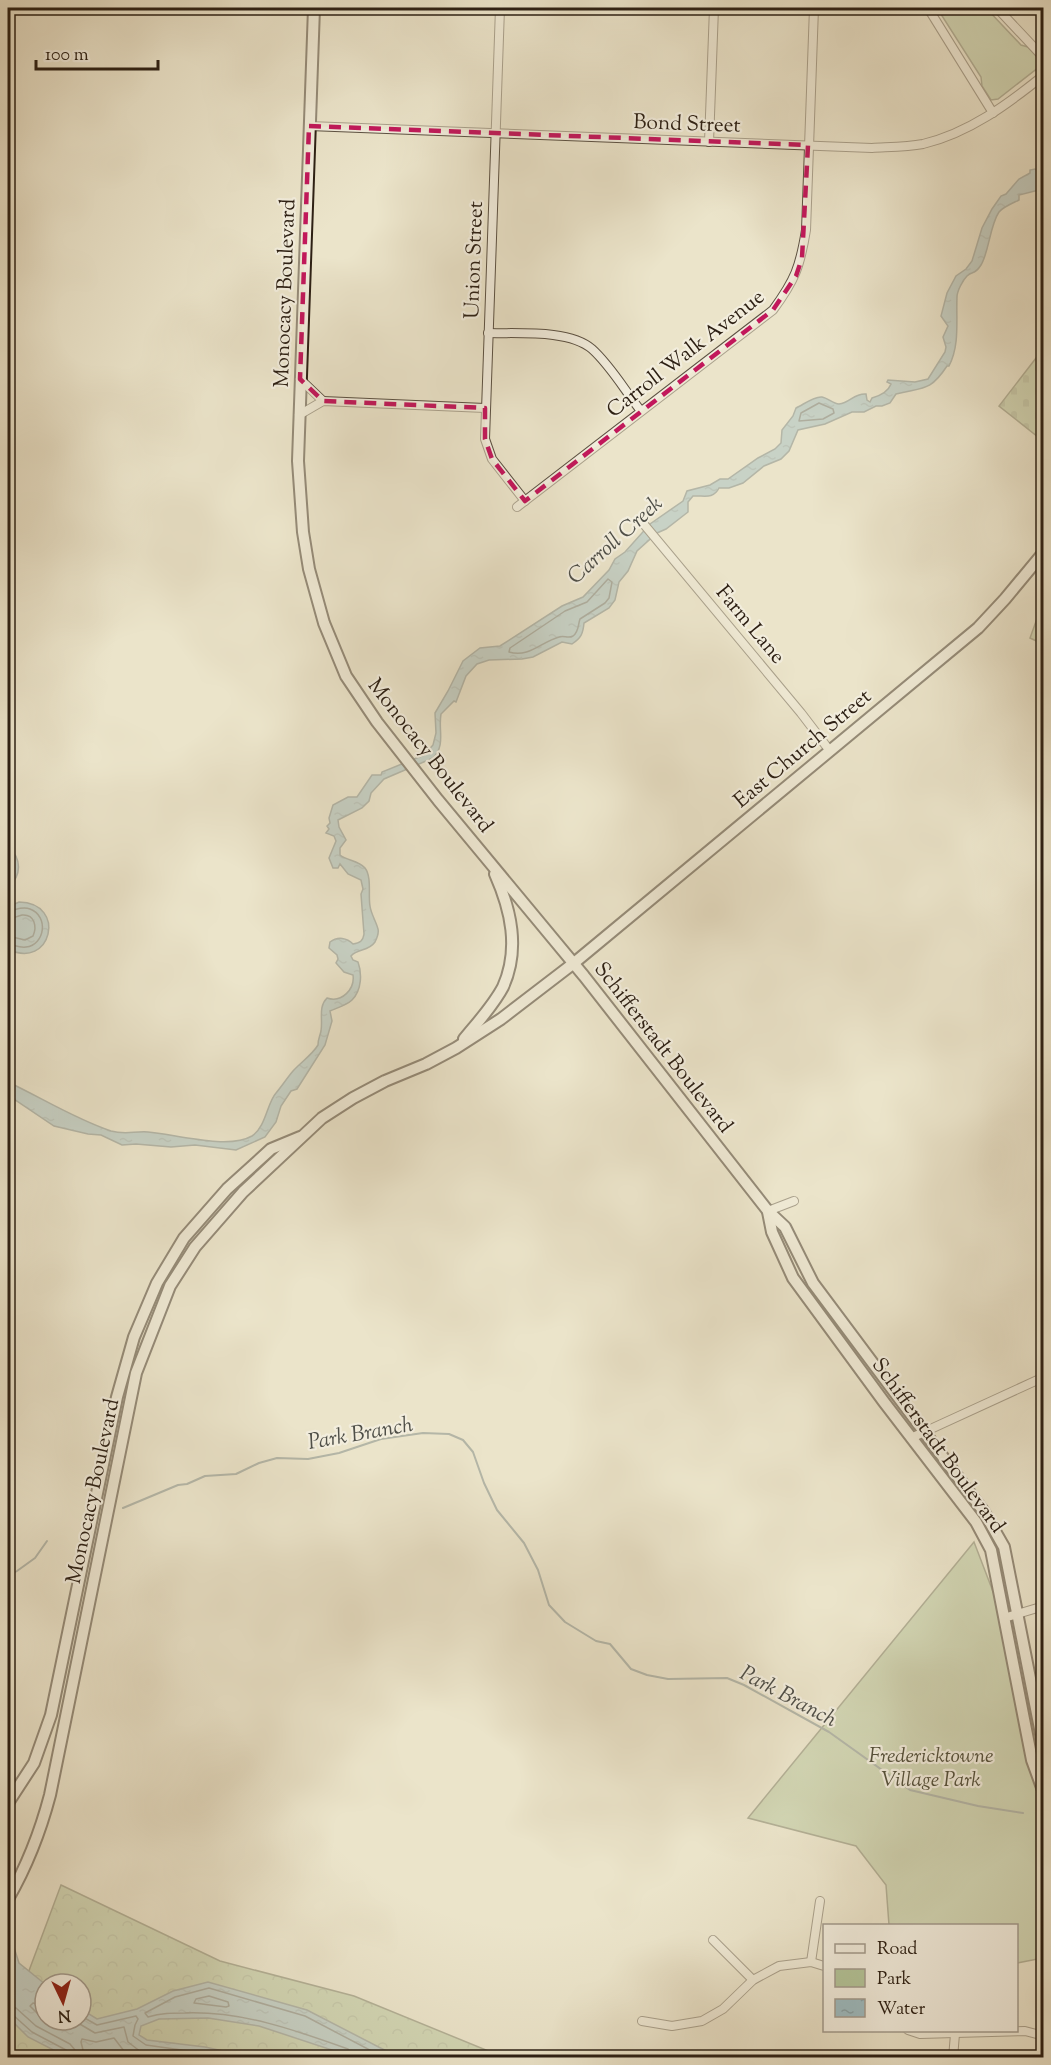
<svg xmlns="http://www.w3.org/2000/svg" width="1051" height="2065" viewBox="0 0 1051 2065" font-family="'Sorts Mill Goudy',serif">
<defs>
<pattern id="forest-crowns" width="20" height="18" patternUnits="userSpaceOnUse" patternTransform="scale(1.5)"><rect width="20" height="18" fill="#b4c59a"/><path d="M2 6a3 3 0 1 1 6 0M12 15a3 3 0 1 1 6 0" fill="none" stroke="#9ba984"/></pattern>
<pattern id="cemetery-stones" width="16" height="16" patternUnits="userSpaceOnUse" patternTransform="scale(1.5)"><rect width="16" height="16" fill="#b4c59a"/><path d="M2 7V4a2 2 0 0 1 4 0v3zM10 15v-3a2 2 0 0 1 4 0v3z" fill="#9ba984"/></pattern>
<pattern id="water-ripples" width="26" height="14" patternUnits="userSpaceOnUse" patternTransform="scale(1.5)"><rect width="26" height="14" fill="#9ebcc1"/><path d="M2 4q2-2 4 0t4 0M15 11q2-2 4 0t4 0" fill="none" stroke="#88a1a5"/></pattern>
</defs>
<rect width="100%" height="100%" fill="#ebe4ca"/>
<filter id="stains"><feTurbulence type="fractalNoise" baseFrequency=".00333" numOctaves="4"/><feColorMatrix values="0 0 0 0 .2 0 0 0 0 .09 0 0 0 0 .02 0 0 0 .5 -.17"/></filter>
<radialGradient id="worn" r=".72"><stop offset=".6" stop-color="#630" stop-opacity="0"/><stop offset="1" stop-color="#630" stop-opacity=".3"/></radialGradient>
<g fill="#b4c59a" stroke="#707257" stroke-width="1.5">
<polygon points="937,8 986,8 1021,45 1028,47 1040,60 1039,67 998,99 991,100 982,86 981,77"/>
<polygon points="974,1542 1015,1649 1042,1763 1043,1958 1017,1963 1016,1926 889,1925 886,1885 856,1846 748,1818"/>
</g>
<g fill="url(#forest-crowns)" stroke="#707257" stroke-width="1.5" fill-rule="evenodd">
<polygon points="1043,602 1043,644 1030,638"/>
<path d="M61 1885 220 1961 354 1996 503 2057H8V2027ZM45 1984H81V2020H45Z"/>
</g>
<polygon fill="url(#cemetery-stones)" stroke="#707257" stroke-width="1.5" points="1043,349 1043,441 999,406"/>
<g fill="url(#water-ripples)" stroke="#717e7c" stroke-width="1.5">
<path d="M1035 169 1043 175V189L1019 195V200C1013 203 1003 207 999 212 990 225 989 252 981 265 974 276 973 270 967 276 963 280 957 291 957 297 956 320 960 345 949 366H947C930 392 923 387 896 394L890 403 882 406H876L864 412H852L825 424 798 430 789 451 781 459 764 466 743 483 729 488H719C713 500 703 495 693 496L688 502V512L666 529 657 533 637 551 628 571 619 582 615 600 609 608 584 623C583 634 581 638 572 644L562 642 533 657 522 659 489 660 477 664 466 676 456 702 454 701 441 714C438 730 446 745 433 758L384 779 371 793 369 801 362 808 338 820 339 827 346 840 340 848V855C347 861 358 860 365 868 372 877 368 895 370 906 371 914 376 921 378 929 379 933 377 938 375 942 368 952 358 948 351 956L353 960 358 962C362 973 362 990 352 1000 347 1005 337 1008 330 1011L332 1021 325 1045 297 1089 291 1091 281 1106 276 1122 265 1137 236 1150 195 1145 171 1147 136 1144 122 1145 101 1135 88 1134 54 1126 8 1095V1082C42 1098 75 1119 111 1131 125 1135 135 1131 148 1132 174 1134 228 1150 252 1136 266 1127 267 1103 276 1093 282 1086 287 1078 293 1071 301 1062 312 1055 318 1045 318 1039 320 1036 321 1031 323 1019 318 1007 327 998 342 1003 355 989 353 975L344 972 336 963 338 959 337 955 329 948 330 942C338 936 347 938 353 944 360 943 363 941 364 934L361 894 363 889 361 880 348 874 340 864 338 868H333L329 858 336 841 334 836 326 833 329 829 327 826 330 823 329 818 333 805 348 797H357L372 775H381L382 772 424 755 433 745 436 733 435 713 448 691 463 661 480 648 500 646 562 606 583 597 609 570 615 559 625 552 650 524 683 501 687 491 710 485 720 479H728L758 458 775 449 781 443 782 430 793 416 796 408C803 405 814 396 822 397 828 398 833 404 839 404 850 403 854 393 866 394L867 400 870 402 872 398C879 396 888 392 891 384L887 382 888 380 915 382 928 379 945 352 946 347 943 337 948 326 941 316 947 293 956 276 966 269 972 261 982 228 992 209 1001 196 1006 194 1019 179 1030 173V170Z"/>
<path d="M8 846C22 859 22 875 8 888Z"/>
<path d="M19 902C68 903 51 971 8 949V907Z"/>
<polygon points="8,1929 19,1963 45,1984 45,2020 81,2020 81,2009 97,2019 137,2009 173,1991 208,1982 307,2010 398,2057 353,2057 259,2026 208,2018 159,2019 141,2026 139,2035 147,2040 205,2047 250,2057 67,2057 28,2037 8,2017 8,1959 11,1963 14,1960 8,1950"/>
</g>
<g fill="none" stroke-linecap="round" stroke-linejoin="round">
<g stroke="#666e6a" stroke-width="1.5">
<polygon points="819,403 833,409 834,413 823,419 799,421 801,413"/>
<path d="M608 579 612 582 609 598 605 603 580 619C578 624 579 632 573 636 568 639 564 635 559 637 541 642 529 658 509 652L510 648 565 611 587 602Z"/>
<path d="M8 911C16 910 22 906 30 909 49 916 45 945 26 947 20 948 14 945 8 944"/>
<path d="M8 919C13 919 17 916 22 915 35 914 37 927 33 936L25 940 8 936"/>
<polygon points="209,1996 228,2002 229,2006 226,2007 194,2003 196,1999"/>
<polyline points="8,2006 16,2008 36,2026 70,2044 75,2050 76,2058"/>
<polyline points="45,2006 33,2003 30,2006 42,2018 62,2029 65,2026 62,2020"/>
<polyline points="8,2014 13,2015 32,2032 66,2050 69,2058"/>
<polyline points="81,2016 97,2025 136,2016 138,2019 135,2025 133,2036 146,2045 203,2053 224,2058"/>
<polyline points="73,2020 95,2033 124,2027 128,2042 141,2052 182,2058"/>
<polyline points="85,2058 81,2042 82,2039 96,2042 114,2038 124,2051 133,2058"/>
<path d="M352 2058V2053L348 2049C295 2030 242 2011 185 2013 172 2013 161 2013 148 2017L145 2013 175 1997 209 1988 305 2016 385 2058"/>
</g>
<g stroke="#717e7c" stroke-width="2">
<polyline points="123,1508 178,1485 187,1484 205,1476 236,1474 259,1463 277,1458 308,1459 339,1453 381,1439 423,1433 449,1434 463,1440 473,1452 484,1483 497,1510 524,1543 538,1570 549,1605 565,1622 596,1641 610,1644 631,1669 647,1675 668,1679 727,1678 744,1685 829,1732 910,1790 978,1806 1023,1813"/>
<polyline points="8,1576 17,1571 35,1558 47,1541"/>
</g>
<defs>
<g id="street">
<polyline points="500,8 485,439 492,459 525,501"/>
<polyline points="928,8 993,113"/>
<polyline points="997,8 1044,58"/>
<path d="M309 126 872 148C889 147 907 147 923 144 969 133 1008 104 1044 75"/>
<polyline points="709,142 714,8"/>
<path d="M488 333C517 334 569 329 592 349 611 366 625 391 641 411"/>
<polyline points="300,379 323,401"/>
<polyline points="299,415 323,401 485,408"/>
<path d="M517 507 773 310C795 280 800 267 806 230L814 8"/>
<polyline points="642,522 801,713 830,751"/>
<polyline points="768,1211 794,1201"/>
<polyline points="911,1438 1044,1377"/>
<polyline points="1004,1618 1044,1606"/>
<polyline points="713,1940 753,1980"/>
<polyline points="811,1962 820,1901"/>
<polyline points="642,2021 672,2026 702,2021 723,2009 753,1980 779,1966 811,1962 824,1966"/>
<polyline points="908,2030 920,2034 1025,2031 1044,2036"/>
<polyline points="953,2058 955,2034"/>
</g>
<g id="secondary">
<polyline points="314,8 298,461 303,532 309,569 324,623 346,676 377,722 438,800 584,976 768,1211 785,1227 813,1283 984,1512 1004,1547 1044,1749"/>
<path d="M464 1039C477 1023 493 1006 503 987 520 949 511 910 495 874"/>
<polyline points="768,1212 772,1232 793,1278 884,1402 976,1522 991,1550 1032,1760 1044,1793"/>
<polyline points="8,1803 34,1763 51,1715 117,1397 134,1337 157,1283 184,1238 227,1189 271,1149 300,1137"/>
<path d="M8 1899C27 1866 40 1833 50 1795L136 1373 170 1286 195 1247 243 1192 322 1118 353 1098 385 1081 426 1064 456 1048 501 1019 574 963 978 628 1005 599 1044 552"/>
</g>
</defs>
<use href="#street" stroke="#5c5142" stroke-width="10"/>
<use href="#secondary" stroke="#2d2014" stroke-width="14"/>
<use href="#street" stroke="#f2eddd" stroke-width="8"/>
<use href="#secondary" stroke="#f2eddd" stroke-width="10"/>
</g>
<path d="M0 0H1051V2065H0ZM309 126 808 145 802 258 796 276 773 310 525 501 492 459 485 439V408L323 401 300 379Z" fill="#ebe4ca" fill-opacity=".55" fill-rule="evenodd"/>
<path fill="none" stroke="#c2185b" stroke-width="4.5" stroke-dasharray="12 8" stroke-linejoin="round" d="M309 126 808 145 802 258 796 276 773 310 525 501 492 459 485 439V408L323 401 300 379Z"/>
<g text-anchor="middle" stroke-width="4.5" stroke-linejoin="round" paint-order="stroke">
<g font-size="21" fill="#2d2014" stroke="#f2eddd">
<text transform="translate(687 123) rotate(2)" y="7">Bond Street</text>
<text transform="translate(473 260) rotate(-88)" y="7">Union Street</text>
<text transform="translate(284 293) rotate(-88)" y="7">Monocacy Boulevard</text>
<text transform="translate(685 353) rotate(-38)" y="7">Carroll Walk Avenue</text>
<text transform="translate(751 624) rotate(50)" y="7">Farm Lane</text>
<text transform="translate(802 748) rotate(-40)" y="7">East Church Street</text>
<text transform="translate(431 755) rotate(52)" y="7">Monocacy Boulevard</text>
<text transform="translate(664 1047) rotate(52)" y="7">Schifferstadt Boulevard</text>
<text transform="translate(939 1445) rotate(54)" y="7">Schifferstadt Boulevard</text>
<text transform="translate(92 1491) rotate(-78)" y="7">Monocacy Boulevard</text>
</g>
<g font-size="21" font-style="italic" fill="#56523c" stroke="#f2eddd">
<text x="931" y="1762">Fredericktowne<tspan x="931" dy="24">Village Park</tspan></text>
</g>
<g font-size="22" font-style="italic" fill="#4f4f48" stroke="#f2eddd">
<text transform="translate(614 539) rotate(-42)" y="8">Carroll Creek</text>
<text transform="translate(360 1432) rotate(-10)" y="8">Park Branch</text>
<text transform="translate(789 1695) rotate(28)" y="8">Park Branch</text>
</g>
</g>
<rect width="1051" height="2065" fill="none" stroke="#ebe4ca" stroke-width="30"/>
<rect x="9" y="9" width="1033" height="2047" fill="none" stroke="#2d2014" stroke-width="3"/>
<rect x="15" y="15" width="1021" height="2035" fill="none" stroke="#2d2014" stroke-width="1.5"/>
<rect x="823" y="1924" width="195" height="108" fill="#f2eddd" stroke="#a39b8d" stroke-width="1.5"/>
<rect x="835" y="1944" width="30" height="9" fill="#f2eddd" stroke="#a39b8d" stroke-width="1.5"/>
<text x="877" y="1954" font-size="18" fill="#2d2014">Road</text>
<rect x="835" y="1969" width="30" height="18" fill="#b4c59a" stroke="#a39b8d" stroke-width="1.5"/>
<text x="877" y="1984" font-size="18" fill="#2d2014">Park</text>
<rect x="835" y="1999" width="30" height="18" fill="url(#water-ripples)" stroke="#a39b8d" stroke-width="1.5"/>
<text x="877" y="2014" font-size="18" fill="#2d2014">Water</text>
<g transform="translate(63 2002) rotate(175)"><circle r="28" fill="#f2eddd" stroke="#a39b8d" stroke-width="1.5"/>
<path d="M0-4.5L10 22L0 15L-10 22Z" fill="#8f2418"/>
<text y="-9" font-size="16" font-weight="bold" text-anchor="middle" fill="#2d2014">N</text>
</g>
<path d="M36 60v9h122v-9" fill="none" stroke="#2d2014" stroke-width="3"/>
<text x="45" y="60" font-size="18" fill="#2d2014" stroke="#f2eddd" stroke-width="4.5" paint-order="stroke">100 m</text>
<rect width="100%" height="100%" filter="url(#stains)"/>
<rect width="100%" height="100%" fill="url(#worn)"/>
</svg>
